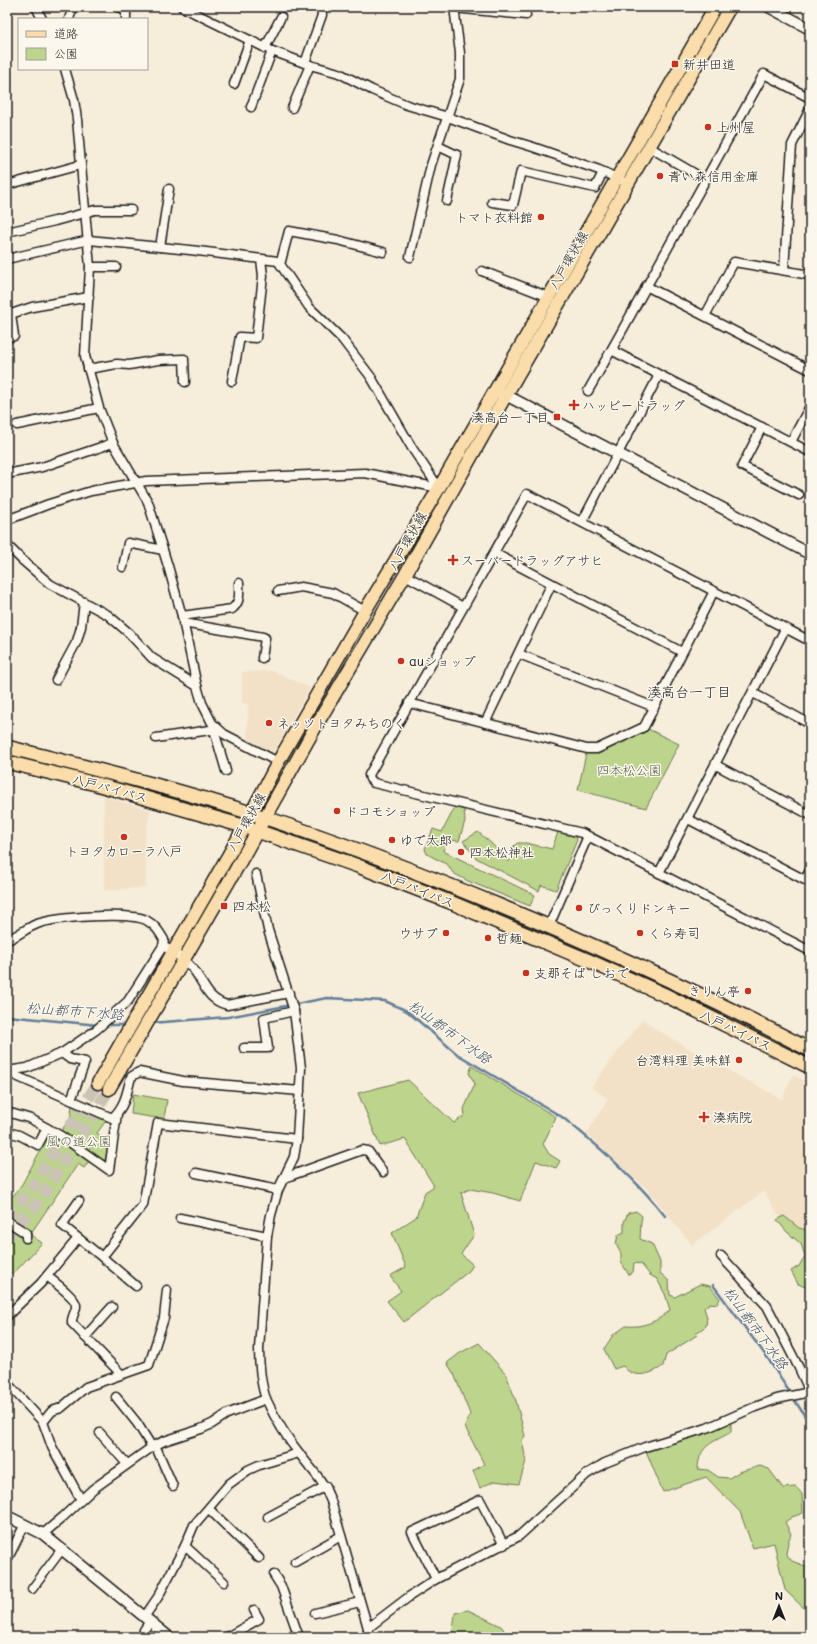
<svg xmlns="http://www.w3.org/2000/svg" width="817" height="1644" viewBox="0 0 817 1644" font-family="Mali,'Klee One',sans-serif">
<rect width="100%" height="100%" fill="#f7eddb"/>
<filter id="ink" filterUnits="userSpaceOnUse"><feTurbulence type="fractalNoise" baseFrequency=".025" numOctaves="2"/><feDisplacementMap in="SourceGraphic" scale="8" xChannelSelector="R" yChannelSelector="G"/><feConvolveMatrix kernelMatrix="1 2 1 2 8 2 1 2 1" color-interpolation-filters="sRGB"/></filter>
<g filter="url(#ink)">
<g fill="#f2e1c7">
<polygon points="274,671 310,688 272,755 247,742 248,704 242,703 242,672"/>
<polygon points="104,796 150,810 144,844 146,869 146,887 104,891"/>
<polygon points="643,1019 654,1028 698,1054 782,1099 793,1075 810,1084 810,1246 777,1213 764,1191 692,1245 649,1191 587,1134 608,1099 591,1087"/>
</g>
<g fill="#bcd48b" stroke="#6c7854">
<polygon points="644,727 679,744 646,808 578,790 587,749"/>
<polygon points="455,807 464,810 465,821 459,841 447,840 443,851 535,895 530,906 468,881 453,873 448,865 427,854 425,849 433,829 442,832"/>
<polygon points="478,832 492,844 508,862 513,858 510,850 517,843 526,843 552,849 558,832 576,837 577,840 556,890 541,885 539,891 476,858 463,841"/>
<polygon points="472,1066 556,1117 543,1144 549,1154 560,1161 556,1168 536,1161 520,1201 493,1193 470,1189 461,1193 474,1235 461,1254 473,1265 469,1271 404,1322 387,1301 401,1291 390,1276 406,1267 392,1233 416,1217 425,1192 434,1186 405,1139 380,1146 358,1093 408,1080 454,1123 465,1115 464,1109 475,1084 469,1073"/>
<polygon points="133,1094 167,1100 164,1119 131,1114"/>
<polygon points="72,1103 109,1119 105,1122 97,1133 109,1143 108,1157 102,1162 93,1156 84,1168 78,1164 31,1233 32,1236 42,1243 13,1274 7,1271 7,1204 22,1184 50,1133 58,1137 71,1115"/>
<path d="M636 1211 642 1216C640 1224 641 1230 640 1239L652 1244 660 1262V1273L669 1281 670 1295 675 1297 700 1284 710 1286 720 1299 717 1304 710 1303 704 1308 707 1317 706 1326 696 1333 697 1335 666 1355 663 1366C655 1372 641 1378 630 1372 627 1371 625 1368 623 1366L614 1369 604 1349 613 1335 626 1326C642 1328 659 1321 670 1310L665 1294 657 1279 650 1275 641 1264 634 1263 633 1272 629 1275 621 1262V1254L616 1244 618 1235 624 1232V1222L628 1213Z"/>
<polygon points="784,1216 799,1228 810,1231 810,1289 798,1284 791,1271 799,1266 805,1256 801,1244 787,1232 777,1220"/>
<polygon points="479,1343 506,1374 516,1401 525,1436 522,1440 526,1461 519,1484 494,1481 480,1488 473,1471 484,1464 465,1427 470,1414 454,1374 447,1363 460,1353"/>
<path d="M727 1422 731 1424V1432C713 1443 699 1444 698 1469L708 1470 718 1477 729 1478 739 1472 760 1466 769 1469 783 1488 796 1487 802 1494 803 1513 792 1517 785 1522 791 1534 788 1542 786 1554 792 1561 810 1568V1614L785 1590 774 1543 753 1548 740 1512 706 1477 663 1492 646 1451 708 1431Z"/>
<polygon points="468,1610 501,1626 509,1637 453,1637 453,1631 455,1613"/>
</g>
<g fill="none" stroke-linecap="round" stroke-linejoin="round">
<g stroke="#627e98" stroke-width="2.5">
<polyline points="7,1016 98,1025"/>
<path d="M151 1023 228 1017 327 998 385 1001 407 1011 457 1054 562 1117C599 1146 635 1178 665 1216"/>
<polyline points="105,1025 126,1025"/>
<polyline points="713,1285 767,1357 810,1424"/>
</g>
<g stroke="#cbc3b5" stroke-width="12" stroke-dasharray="12 6" stroke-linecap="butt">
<polyline points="7,1217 28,1193 98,1083"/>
<polyline points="7,1236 39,1202 109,1089"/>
</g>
<defs>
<g id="minor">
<polyline points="36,7 42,19"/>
<polyline points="118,7 126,10 126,19"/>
<polyline points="182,7 272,51 310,65 339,73 372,90 407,105 448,117 510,140 533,147 599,170 621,180"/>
<polyline points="454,8 526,15"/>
<polyline points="69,19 73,7"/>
<polyline points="265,48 281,17"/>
<polyline points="305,63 322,15 321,7"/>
<polyline points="65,69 74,100 77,119 90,267 85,356 99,408 113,443 148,502 168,566 182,616 197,686 202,703 212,723 224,734 278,762"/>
<polyline points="234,84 250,40"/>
<polyline points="810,98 764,74 613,347 615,352 810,452"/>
<polyline points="251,107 272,51"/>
<polyline points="292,108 310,65"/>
<polyline points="438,146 457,155 447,201"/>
<polyline points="649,147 704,179"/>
<polyline points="7,185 80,165"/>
<polyline points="492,202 513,205 521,171 595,188 603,172"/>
<polyline points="7,232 55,221 95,210 131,210"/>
<polyline points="160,247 169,189"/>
<polyline points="410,257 431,165 460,79 460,53 454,7"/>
<polyline points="7,259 89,240 190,250 278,261 309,307 342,339 371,377 412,448 439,488"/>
<polyline points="278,261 281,261 289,231 338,240 383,252"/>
<polyline points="90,267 116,267"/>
<polyline points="784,270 792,145 810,109"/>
<polyline points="482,271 549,297"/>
<polyline points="646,286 810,370"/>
<polyline points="705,316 734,262 810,275"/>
<polyline points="7,338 14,336 11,314 32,307 89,297"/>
<polyline points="88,369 117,364 129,365 158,360 184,359 185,382"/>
<polyline points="232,381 240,337 256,338 263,276 261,259"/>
<polyline points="588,391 613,347"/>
<polyline points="17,425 99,408"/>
<polyline points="762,427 742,466 799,495"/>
<polyline points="791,442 810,406"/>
<polyline points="7,474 42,467 113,443"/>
<polyline points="7,520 49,504 91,491 146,481 365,473 439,488"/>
<polyline points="582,522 659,375"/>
<polyline points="7,545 21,559 50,584 108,615 129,633 152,658 197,686"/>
<polyline points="494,553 682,652"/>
<polyline points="123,567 128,543 163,550"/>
<polyline points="405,575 463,607"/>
<polyline points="278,591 301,587 333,593 365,611"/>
<path d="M182 616 232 609C241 602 239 593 239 583"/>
<polyline points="183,623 263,637 265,638 262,658"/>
<polyline points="810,641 527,494 369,775 370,779 374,783 582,833 810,951"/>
<polyline points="519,654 654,707"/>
<polyline points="56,680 77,641 81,627 84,602"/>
<polyline points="753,693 810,724"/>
<polyline points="409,703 587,749 597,749 644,727 714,591"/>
<polyline points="485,723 551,585"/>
<polyline points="214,730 226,771"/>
<polyline points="156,738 217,729"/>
<polyline points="716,765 810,815"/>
<polyline points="688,819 805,880 810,870"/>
<polyline points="659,873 785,629"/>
<path d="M256 874 268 930 294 1011 301 1068 297 1139 294 1157 278 1190 271 1215 267 1236 259 1349C259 1363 261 1388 267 1401 275 1418 287 1438 299 1453 313 1472 322 1478 331 1501L368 1628V1637"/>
<polyline points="549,926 588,836"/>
<path d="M7 940C18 936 26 928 37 924 56 917 128 912 146 920 155 925 159 931 164 940L163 946C174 952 185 960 193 969 205 984 206 999 227 1005L289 993"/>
<polyline points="244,1048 268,1048 264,1018 294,1011"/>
<path d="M62 1053 70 1059 85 1062 71 1100 112 1118C125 1107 127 1092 131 1077L139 1072 183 1081 300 1091"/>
<polyline points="7,1071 27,1068 62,1053 96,1030 128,1001 163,946"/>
<polyline points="16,1076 71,1100"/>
<polyline points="7,1112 31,1119 61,1136 109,1170 117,1114"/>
<polyline points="7,1132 19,1135 38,1145 47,1128"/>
<polyline points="196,1173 278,1190"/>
<polyline points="284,1178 362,1150 368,1151 383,1172"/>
<polyline points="79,1201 62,1225 102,1257 143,1205 158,1123 297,1139"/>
<polyline points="180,1218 267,1236"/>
<polyline points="7,1221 26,1233 26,1238"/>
<polyline points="721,1256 767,1306 799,1368 810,1392"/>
<polyline points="102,1257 136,1286"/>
<path d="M47 1276C53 1281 76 1298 76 1305 77 1311 71 1316 72 1323L121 1374"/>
<polyline points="7,1316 41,1283 78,1238"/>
<polyline points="85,1337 112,1307"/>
<polyline points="7,1383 43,1422 52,1447 81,1500"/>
<polyline points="116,1397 137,1423 152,1447"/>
<polyline points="43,1422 52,1411 61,1408 86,1387 149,1365 164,1318 167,1290"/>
<polyline points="100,1433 127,1464"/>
<polyline points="155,1445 173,1486"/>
<polyline points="209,1509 259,1558"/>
<polyline points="268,1517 326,1486"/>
<polyline points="43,1534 63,1517 93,1489 152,1447 164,1441 201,1429 212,1424 227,1414 266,1399"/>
<polyline points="185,1546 224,1582"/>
<polyline points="7,1560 25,1524"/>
<polyline points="295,1562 341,1536"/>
<polyline points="274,1575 281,1586 299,1637"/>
<polyline points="436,1579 412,1532 480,1500 504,1545"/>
<polyline points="32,1589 62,1549"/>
<polyline points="315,1613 360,1602"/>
<polyline points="145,1616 158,1597 185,1546 194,1525 229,1484 248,1470 259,1465 299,1453"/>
<polyline points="368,1628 410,1596 436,1579 519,1536 587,1474 605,1463 645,1447 707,1428 755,1407 777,1399 810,1392"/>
<polyline points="143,1637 144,1630 150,1621"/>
<polyline points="227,1637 259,1619 254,1610"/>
</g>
<g id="tertiary">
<polyline points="769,7 810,29"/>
<polyline points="500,392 810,554"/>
<polyline points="7,1516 43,1534 169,1637"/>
</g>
<g id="primary">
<polyline points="98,1083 236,842 278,762 365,611 439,488 715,7"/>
<polyline points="109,1089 235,871 317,724 405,575 506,395 730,7"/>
</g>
<g id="trunk">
<path d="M7 747C94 769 181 790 266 818 345 844 423 874 500 906 606 950 710 997 810 1050"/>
<polyline points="7,762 96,784 243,826 358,866 450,902 587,960 667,996 810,1067"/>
</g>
</defs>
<use href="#minor" stroke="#1c1c1c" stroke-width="11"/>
<use href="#tertiary" stroke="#1c1c1c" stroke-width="13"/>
<use href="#primary" stroke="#1c1c1c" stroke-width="15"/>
<use href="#trunk" stroke="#1c1c1c" stroke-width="16"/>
<use href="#minor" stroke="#fbf7ec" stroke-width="8"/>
<use href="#tertiary" stroke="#fbf7ec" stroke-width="10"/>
<use href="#primary" stroke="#faddab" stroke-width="12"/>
<use href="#trunk" stroke="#faddab" stroke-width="13"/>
</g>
</g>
<g fill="#c8321e" stroke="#fbf7ec" stroke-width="1.5">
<rect x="671" y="60" width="8" height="8" rx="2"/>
<circle cx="708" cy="127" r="4"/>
<circle cx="660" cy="176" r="4"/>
<circle cx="541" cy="217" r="4"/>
<path d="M572 399h4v4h4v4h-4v4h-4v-4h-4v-4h4z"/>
<rect x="553" y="413" width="8" height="8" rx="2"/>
<path d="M451 554h4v4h4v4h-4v4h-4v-4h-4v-4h4z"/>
<circle cx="401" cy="661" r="4"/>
<circle cx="269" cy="723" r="4"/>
<circle cx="337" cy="811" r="4"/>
<circle cx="124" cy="837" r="4"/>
<circle cx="392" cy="840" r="4"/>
<circle cx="461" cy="852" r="4"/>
<rect x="220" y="902" width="8" height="8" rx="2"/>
<circle cx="579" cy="908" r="4"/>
<circle cx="446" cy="933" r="4"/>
<circle cx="640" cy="933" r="4"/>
<circle cx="488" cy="938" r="4"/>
<circle cx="526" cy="973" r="4"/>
<circle cx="748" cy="991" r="4"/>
<circle cx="739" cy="1060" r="4"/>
<path d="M702 1111h4v4h4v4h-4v4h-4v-4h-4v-4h4z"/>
</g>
<g text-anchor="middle" stroke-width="3" stroke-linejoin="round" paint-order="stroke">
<g font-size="13" fill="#1c1c1c" stroke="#fbf7ec" text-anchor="start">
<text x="683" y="69">新井田道</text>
<text x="716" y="132">上州屋</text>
<text x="668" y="181">青い森信用金庫</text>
<text x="533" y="222" text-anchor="end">トマト衣料館</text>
<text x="582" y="410">ハッピードラッグ</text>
<text x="549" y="422" text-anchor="end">湊高台一丁目</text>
<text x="461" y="565">スーパードラッグアサヒ</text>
<text x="409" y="666">auショップ</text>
<text x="277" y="728">ネッツトヨタみちのく</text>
<text x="345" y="816">ドコモショップ</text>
<text x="400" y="845">ゆで太郎</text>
<text x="124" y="856" text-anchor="middle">トヨタカローラ八戸</text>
<text x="469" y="857">四本松神社</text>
<text x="232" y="911">四本松</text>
<text x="587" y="913">びっくりドンキー</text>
<text x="438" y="938" text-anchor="end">ウサブ</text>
<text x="648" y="938">くら寿司</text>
<text x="496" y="943">哲麺</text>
<text x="534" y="978">支那そば しおで</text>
<text x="740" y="996" text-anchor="end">きりん亭</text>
<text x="731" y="1065" text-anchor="end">台湾料理 美味鮮</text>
<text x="713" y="1122">湊病院</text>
</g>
<g font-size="13" fill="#1c1c1c" stroke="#fbf7ec">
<text transform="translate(568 260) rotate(-60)" y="5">八戸環状線</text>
<text transform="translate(407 541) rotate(-61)" y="5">八戸環状線</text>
<text transform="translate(110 788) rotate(15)" y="5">八戸バイパス</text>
<text transform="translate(246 822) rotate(-61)" y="5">八戸環状線</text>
<text transform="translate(418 889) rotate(22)" y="5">八戸バイパス</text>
<text transform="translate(736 1030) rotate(26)" y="5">八戸バイパス</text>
</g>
<g font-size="13" fill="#545c43" stroke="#fbf7ec">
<text x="629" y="775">四本松公園</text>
<text x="79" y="1146">風の道公園</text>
</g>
<g font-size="14" fill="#1c1c1c" stroke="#fbf7ec">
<text x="689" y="697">湊高台一丁目</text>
</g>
<g font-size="14" font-style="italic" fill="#455564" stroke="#fbf7ec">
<text transform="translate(75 1011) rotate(4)" y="5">松山都市下水路</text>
<text transform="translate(450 1032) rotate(36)" y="5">松山都市下水路</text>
<text transform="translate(756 1328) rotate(54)" y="5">松山都市下水路</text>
</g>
</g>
<rect width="817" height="1644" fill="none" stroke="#fbf7ec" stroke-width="24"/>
<rect x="12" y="12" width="793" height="1620" fill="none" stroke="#1c1c1c" stroke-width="1.5" filter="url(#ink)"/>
<rect x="18" y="18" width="130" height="52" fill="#fbf7ec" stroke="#a29f99"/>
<rect x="26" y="31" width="20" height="6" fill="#faddab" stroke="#a29f99"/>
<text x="54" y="38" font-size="12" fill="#1c1c1c">道路</text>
<rect x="26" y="48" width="20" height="12" fill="#bcd48b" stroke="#a29f99"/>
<text x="54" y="58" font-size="12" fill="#1c1c1c">公園</text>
<g transform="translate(779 1606)" stroke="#fbf7ec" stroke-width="3" paint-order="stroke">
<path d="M0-3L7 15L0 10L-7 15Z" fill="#1c1c1c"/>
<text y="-6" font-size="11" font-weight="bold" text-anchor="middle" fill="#1c1c1c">N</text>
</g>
</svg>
